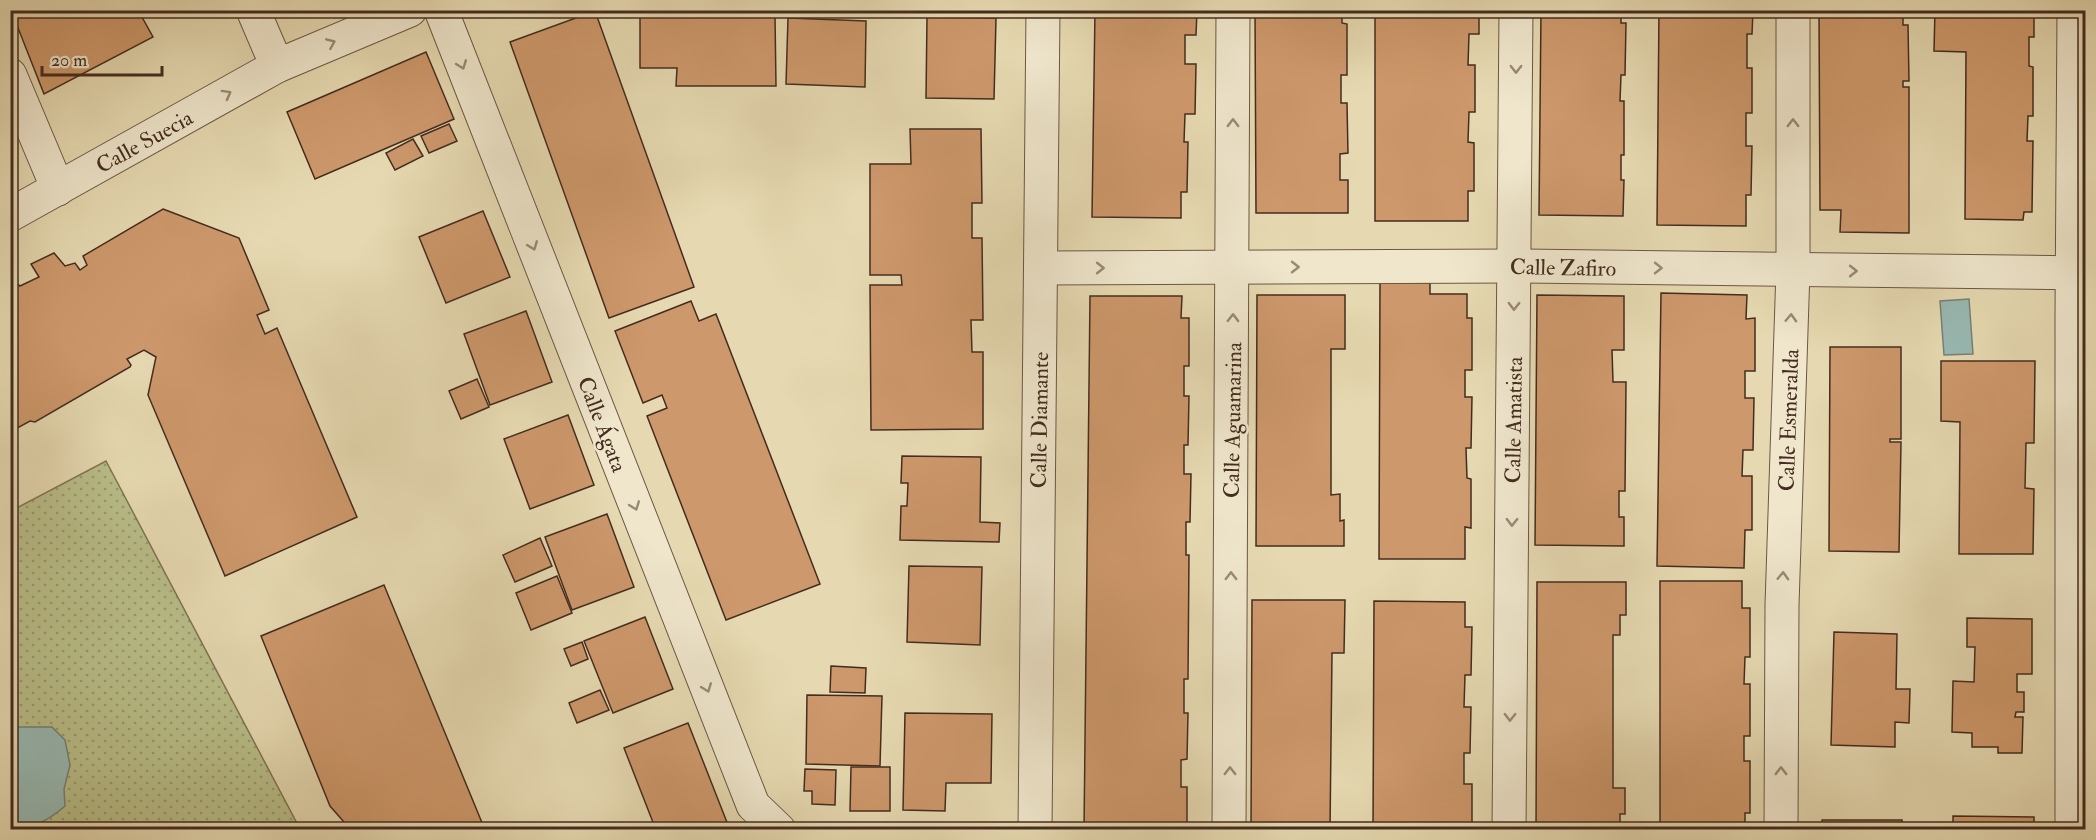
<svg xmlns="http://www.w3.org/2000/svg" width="2096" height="840" viewBox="0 0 2096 840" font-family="'IM FELL Double Pica',serif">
<defs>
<pattern id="grass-dots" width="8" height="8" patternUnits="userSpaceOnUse" patternTransform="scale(1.5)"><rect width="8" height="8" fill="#b9be89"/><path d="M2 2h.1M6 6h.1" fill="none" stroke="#989b70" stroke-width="1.8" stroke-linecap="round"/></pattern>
</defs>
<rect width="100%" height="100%" fill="#e6d9b1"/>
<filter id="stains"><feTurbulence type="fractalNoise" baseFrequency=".00333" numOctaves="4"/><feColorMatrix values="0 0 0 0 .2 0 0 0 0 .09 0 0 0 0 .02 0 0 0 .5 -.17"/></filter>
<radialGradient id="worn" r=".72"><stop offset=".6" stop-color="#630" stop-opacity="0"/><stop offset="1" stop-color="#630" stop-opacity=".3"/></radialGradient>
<polygon fill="url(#grass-dots)" stroke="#7e7554" stroke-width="1.5" points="106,461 300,829 11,830 11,511"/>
<g fill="#98b9b3" stroke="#768178" stroke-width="1.5">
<polygon points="1969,299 1973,354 1944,355 1940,301"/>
<path d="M18 727H52L65 740 70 765 64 789 65 806C49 820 32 830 11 829V734Z"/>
</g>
<g fill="#cd986b" stroke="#442c20" stroke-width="1.5">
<polygon points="11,10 138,10 153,37 44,94"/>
<polygon points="1095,10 1197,10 1196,35 1185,35 1185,64 1196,64 1195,114 1185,114 1184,142 1188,142 1187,192 1181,192 1181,218 1092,217"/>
<polygon points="1255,10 1346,10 1347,14 1342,14 1342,23 1347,24 1347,75 1341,75 1341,103 1347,103 1348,153 1340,154 1340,180 1348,180 1348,213 1256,213"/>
<polygon points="1375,10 1479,10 1479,34 1469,34 1468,65 1475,65 1475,112 1469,112 1468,142 1474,143 1474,191 1468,191 1468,221 1375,221"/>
<polygon points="1541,10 1621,10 1621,23 1626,23 1625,75 1621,75 1620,101 1624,101 1624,155 1621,155 1621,180 1624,180 1623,216 1539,215"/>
<polygon points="1659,10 1753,10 1752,34 1747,34 1747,68 1752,68 1752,113 1746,113 1746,146 1752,146 1751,195 1746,195 1746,226 1657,225"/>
<polygon points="1819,10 1903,10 1903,25 1908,25 1909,81 1903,81 1903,87 1909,87 1909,233 1840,232 1841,210 1820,210"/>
<polygon points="1935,10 2034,10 2034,37 2029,37 2029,66 2033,67 2033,116 2028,116 2027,141 2033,141 2032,212 2024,212 2023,220 1965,219 1966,52 1934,51"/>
<polygon points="595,11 694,287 609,318 510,42"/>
<polygon points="640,15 775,16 776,86 676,86 677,68 640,68"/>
<polygon points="927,17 996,18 994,99 926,98"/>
<polygon points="788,18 866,21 865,87 786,84"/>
<polygon points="426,52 454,119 315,179 287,112"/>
<polygon points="449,124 457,141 429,153 421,136"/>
<polygon points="910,129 981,129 982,203 972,203 972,238 982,238 983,320 971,320 972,352 983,352 983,429 871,430 870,285 902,285 901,275 870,275 870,164 911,164"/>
<polygon points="413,139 423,156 395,170 386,153"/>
<polygon points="163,209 239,238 269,310 257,315 265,334 277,328 357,517 225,576 148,395 156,357 144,350 127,359 131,365 130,367 35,422 30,421 10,432 10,277 20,286 39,277 31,264 54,253 65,266 75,263 80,270 87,265 83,256"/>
<polygon points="483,211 510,277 446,303 419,237"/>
<polygon points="1380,282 1430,283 1430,294 1467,294 1467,318 1472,318 1472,370 1465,370 1465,397 1472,397 1471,448 1466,448 1467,478 1471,479 1471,528 1465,527 1465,559 1379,559"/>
<polygon points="1661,293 1747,295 1746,319 1755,318 1755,371 1745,371 1745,398 1754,398 1753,450 1743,450 1742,476 1752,476 1752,530 1745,530 1744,568 1657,566"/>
<polygon points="1257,295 1345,295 1345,349 1331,349 1331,495 1340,494 1340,521 1344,520 1344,546 1256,546"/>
<polygon points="1537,295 1624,296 1624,350 1612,350 1613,382 1626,382 1625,491 1619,491 1619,517 1624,517 1624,546 1535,545"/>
<polygon points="1090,296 1182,296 1181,318 1189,318 1189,366 1184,366 1184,396 1189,396 1188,445 1184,445 1184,474 1191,474 1190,522 1186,522 1186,555 1189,555 1188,679 1184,679 1184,713 1188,713 1187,759 1181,760 1181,787 1187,787 1187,830 1084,830"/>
<polygon points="691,301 699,321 716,314 820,584 726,620 647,416 667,408 662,395 643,403 615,331"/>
<polygon points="526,311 552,382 490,405 464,334"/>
<polygon points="1830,347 1901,347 1901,439 1890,439 1890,442 1901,442 1899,552 1829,551"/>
<polygon points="1941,361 2035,361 2034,443 2026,443 2025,488 2034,489 2033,554 1959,554 1960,422 1941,421"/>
<polygon points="477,379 489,407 461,419 449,391"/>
<polygon points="568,415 594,485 530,509 504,439"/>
<polygon points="902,456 981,457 980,522 1000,523 999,542 900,540 901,506 907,506 908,483 901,483"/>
<polygon points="607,514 634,587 572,610 545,537"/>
<polygon points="540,538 552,566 515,582 503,555"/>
<polygon points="909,566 982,567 980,645 907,642"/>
<polygon points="557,576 572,613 531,630 516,593"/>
<polygon points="1660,581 1742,581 1742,608 1750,608 1750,657 1745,657 1744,684 1750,684 1750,736 1744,736 1744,761 1750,761 1750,813 1745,813 1745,823 1750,823 1750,830 1660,830"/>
<polygon points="1537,582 1626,582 1626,615 1620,615 1620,635 1613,635 1613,788 1625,788 1625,814 1620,814 1620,830 1536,830"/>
<polygon points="384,585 485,830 351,830 330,806 261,636"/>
<polygon points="1252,600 1345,600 1344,653 1332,653 1330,830 1251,830"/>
<polygon points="1374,601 1465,602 1465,627 1472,627 1471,675 1465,675 1464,707 1471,707 1470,753 1464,753 1464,784 1472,784 1472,830 1373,830"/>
<polygon points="645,617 673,689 613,713 584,641"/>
<polygon points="1967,618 2032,619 2032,674 2017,674 2017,692 2024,692 2024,712 2016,712 2015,717 2023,717 2022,753 1998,753 1998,747 1972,747 1972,733 1952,732 1953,681 1974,682 1975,647 1967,647"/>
<polygon points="1834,632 1897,634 1896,689 1910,689 1909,723 1895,722 1895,747 1831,745"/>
<polygon points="582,642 588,659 571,666 564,649"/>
<polygon points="831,666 866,668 865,693 830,692"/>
<polygon points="600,690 609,710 577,723 569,703"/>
<polygon points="807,695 882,696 880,766 806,764"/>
<polygon points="905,713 992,714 991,783 946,783 945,811 903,810"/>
<polygon points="688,723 730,830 656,830 624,748"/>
<polygon points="851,767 890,767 890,811 850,811"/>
<polygon points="805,769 836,770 835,805 812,804 812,791 804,791"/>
<polygon points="1953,816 2034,817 2034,830 1953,830"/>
<rect x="1822" y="820" width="80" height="10"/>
</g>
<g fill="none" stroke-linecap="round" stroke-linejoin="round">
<defs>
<g id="minor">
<polyline points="253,10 277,66"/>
<polyline points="441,10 753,805 779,830"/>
<polyline points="10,75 58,189"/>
<polyline points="10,215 277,66 410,10"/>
<polyline points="1041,268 1515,266 2086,273"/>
<polyline points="1035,830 1043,10"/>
<polyline points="1229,830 1233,10"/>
<polyline points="1509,830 1516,10"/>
<polyline points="1781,830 1782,605 1793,270 1793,10"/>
<polyline points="2072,830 2072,316 2074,10"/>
</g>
</defs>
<use href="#minor" stroke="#6c5744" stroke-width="35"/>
<use href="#minor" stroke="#efe6cc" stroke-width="33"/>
</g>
<defs><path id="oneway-chevron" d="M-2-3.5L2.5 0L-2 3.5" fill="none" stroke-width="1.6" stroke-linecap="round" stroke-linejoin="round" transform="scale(1.5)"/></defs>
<g stroke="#9a8976">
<use href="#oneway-chevron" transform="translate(331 43) rotate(-23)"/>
<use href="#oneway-chevron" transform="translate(462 65) rotate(69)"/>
<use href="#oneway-chevron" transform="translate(1516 69) rotate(90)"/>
<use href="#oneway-chevron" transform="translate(227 94) rotate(-29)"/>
<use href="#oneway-chevron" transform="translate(1233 123) rotate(-90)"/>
<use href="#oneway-chevron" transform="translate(1793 123) rotate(-90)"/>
<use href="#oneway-chevron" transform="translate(533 246) rotate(69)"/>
<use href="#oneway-chevron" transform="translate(1295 267)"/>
<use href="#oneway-chevron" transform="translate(1100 268)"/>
<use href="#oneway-chevron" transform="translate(1658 268) rotate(1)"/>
<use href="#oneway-chevron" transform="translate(1853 271)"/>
<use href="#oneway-chevron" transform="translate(1514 306) rotate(91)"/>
<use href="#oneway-chevron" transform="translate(1233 318) rotate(-89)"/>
<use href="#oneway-chevron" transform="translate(1791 318) rotate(-88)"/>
<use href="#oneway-chevron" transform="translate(635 506) rotate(69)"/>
<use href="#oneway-chevron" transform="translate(1512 522) rotate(91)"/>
<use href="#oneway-chevron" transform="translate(1231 576) rotate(-90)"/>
<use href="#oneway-chevron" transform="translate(1783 576) rotate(-88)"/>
<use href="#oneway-chevron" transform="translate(707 688) rotate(69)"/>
<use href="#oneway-chevron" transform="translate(1510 717) rotate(91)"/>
<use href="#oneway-chevron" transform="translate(1230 771) rotate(-90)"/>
<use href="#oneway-chevron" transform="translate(1781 771) rotate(-90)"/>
</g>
<g text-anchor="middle" stroke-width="5" stroke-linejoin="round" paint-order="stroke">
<g font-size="22" fill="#442c20" stroke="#efe6cc">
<text transform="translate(144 141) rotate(-29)" y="8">Calle Suecia</text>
<text transform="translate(1563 267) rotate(1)" y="8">Calle Zafiro</text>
<text transform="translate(1039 420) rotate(-89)" y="8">Calle Diamante</text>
<text transform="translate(1232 420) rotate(-89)" y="8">Calle Aguamarina</text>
<text transform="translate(1513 420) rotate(-89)" y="8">Calle Amatista</text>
<text transform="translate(1788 420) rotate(-88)" y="8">Calle Esmeralda</text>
<text transform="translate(603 424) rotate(69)" y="8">Calle Ágata</text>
</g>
</g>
<rect width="2096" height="840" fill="none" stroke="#e6d9b1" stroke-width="36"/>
<rect x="12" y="12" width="2072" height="816" fill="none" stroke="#442c20" stroke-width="3"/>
<rect x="18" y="18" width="2060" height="804" fill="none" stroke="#442c20" stroke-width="1.5"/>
<path d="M42 66v9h120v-9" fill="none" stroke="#442c20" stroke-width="3"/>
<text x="51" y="66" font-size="18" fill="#442c20" stroke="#efe6cc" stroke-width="4.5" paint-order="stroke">20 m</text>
<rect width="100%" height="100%" filter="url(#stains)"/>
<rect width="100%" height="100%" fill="url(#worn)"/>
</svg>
